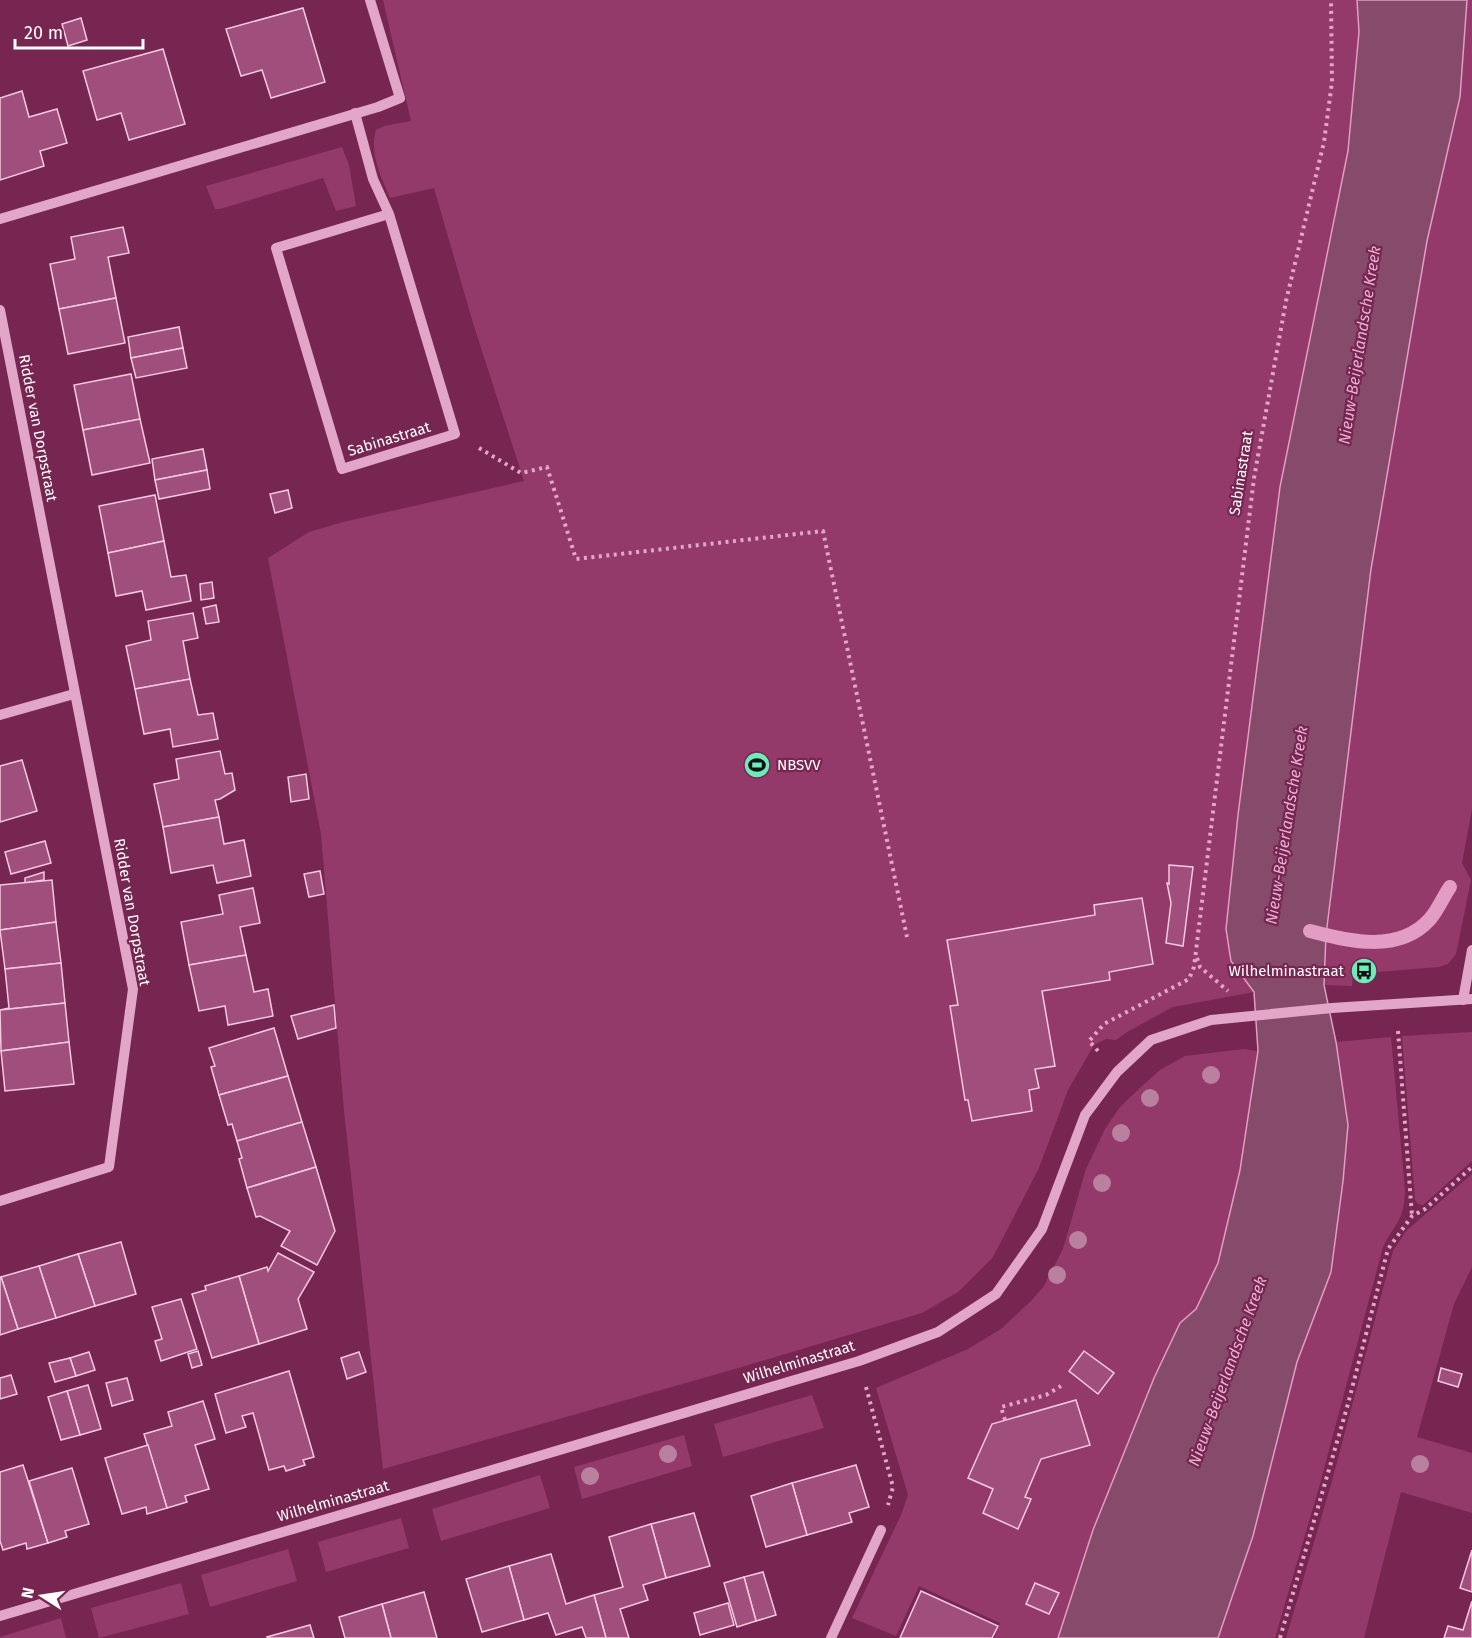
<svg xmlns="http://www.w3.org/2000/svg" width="1472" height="1638" viewBox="0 0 1472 1638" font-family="'Fira Sans',sans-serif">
<rect width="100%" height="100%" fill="#762651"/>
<g fill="#943a6b">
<path d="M383 0H1357L1359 32 1348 151 1280 487 1238 815 1226 929 1231 961 1254 992 1173 1007 1127 1032 1116 1040 1106 1039 1094 1045 1068 1090 1039 1168 993 1257 958 1292 922 1313 735 1369 383 1469 344 1111 321 834 268 558 309 532 343 522 524 481 473 323 434 188 390 198C381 176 369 154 376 130L384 126 411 121Z"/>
<polygon points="1467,0 1472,0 1472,809 1462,863 1471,880 1456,954 1448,964 1439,967 1353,974 1352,986 1324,985 1326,935 1371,569 1427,241 1460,97"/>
<polygon points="342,147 349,165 356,206 336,211 323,178 220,209 215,209 206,186"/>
<polygon points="1472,1032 1472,1161 1423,1205 1418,1204 1415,1200 1402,1036"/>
<path d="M1391 1037 1405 1190C1404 1222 1396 1221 1383 1247L1320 1484 1275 1638H1218L1253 1536 1297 1362 1331 1272 1348 1125 1336 1042Z"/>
<polygon points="1244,1049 1258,1051 1240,1170 1218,1263 1196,1309 1180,1323 1154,1378 1093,1530 1058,1638 994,1638 1000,1623 919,1586 896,1636 852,1618 901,1515 908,1495 876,1388 968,1349 1001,1329 1031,1301 1044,1286 1063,1249 1086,1169 1105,1129 1120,1107 1141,1087 1160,1070 1185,1056"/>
<polygon points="1472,1174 1472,1267 1454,1304 1417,1437 1472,1453 1472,1513 1401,1492 1364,1638 1286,1638 1332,1481 1393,1251 1406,1231"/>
<polygon points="812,1395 824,1428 723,1457 714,1424"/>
<polygon points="684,1435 692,1466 582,1499 574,1467"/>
<polygon points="540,1475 550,1508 441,1541 432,1509"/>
<polygon points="401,1518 409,1548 326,1572 318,1542"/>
<polygon points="288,1549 297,1581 210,1607 201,1575"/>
<polygon points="181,1583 189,1614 99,1638 91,1608"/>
<polygon points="61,1618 66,1638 0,1638 0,1637"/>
</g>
<polygon fill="#864b6a" stroke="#e39cc4" stroke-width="1.5" points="1357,0 1467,0 1460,97 1427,241 1371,569 1326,935 1324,985 1336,1042 1348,1125 1343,1181 1331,1272 1297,1362 1253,1536 1218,1638 1058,1638 1093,1530 1154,1378 1180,1323 1196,1309 1218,1263 1240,1170 1258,1051 1254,992 1231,961 1226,929 1238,815 1280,487 1348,151 1359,32"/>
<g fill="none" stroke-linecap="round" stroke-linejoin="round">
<path stroke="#e39cc4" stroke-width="14" d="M1310 931C1348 941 1399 954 1430 919 1438 910 1443 897 1450 887"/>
</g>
<g fill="#a04e7b" stroke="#f2c9e0" stroke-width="1.5">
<polygon points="303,8 325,82 271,98 262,70 241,76 226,29"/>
<polygon points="81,18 87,40 68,46 62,24"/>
<polygon points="163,49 185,124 129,140 121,113 97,120 83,71"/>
<polygon points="22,91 29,117 57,109 67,143 40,151 44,166 0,180 0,98"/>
<polygon points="123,227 129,253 108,257 116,298 59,309 50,264 75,259 71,237"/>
<polygon points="116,298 125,343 68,354 59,309"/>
<polygon points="179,327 183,348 131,358 128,337"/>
<polygon points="183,348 187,368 136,378 131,358"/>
<polygon points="131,374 140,419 83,430 74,385"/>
<polygon points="140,419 150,463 92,475 83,430"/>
<polygon points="203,449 207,470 155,480 152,459"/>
<polygon points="207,470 210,489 159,499 155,480"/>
<polygon points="288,490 292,508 275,513 270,494"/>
<polygon points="155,495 164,541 108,553 99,506"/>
<polygon points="164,541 171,577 186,575 191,601 146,610 142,591 116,596 108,553"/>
<polygon points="212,582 214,598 201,600 200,584"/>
<polygon points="216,605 219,622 206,624 203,608"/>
<polygon points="193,613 198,638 183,641 190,679 135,689 126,646 151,640 148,621"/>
<polygon points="190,679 198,715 213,713 218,739 173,747 170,729 144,734 135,689"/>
<polygon points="220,751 225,774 232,773 235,790 220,799 215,800 219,817 163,827 154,784 179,779 176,759"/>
<polygon points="22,760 37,811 0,822 0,766"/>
<polygon points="306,774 309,799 291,802 288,777"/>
<polygon points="219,817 224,844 244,840 251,876 217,883 213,865 171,873 163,827"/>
<polygon points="45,841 51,863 11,874 5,852"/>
<polygon points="1169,865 1193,867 1183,946 1166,943 1171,903 1167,883 1169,884"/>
<polygon points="320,871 324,894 309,897 304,874"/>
<polygon points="44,872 44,880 25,883 25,878"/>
<polygon points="52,880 56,922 0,930 0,885"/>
<polygon points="253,888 260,923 240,927 246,955 189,965 181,922 223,914 219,895"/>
<polygon points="1142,898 1153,964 1109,972 1110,980 1042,991 1055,1066 1035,1069 1039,1088 1029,1090 1032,1111 972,1121 968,1100 965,1100 950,1006 958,1005 947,940 1095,915 1094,905"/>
<polygon points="56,922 61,963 5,969 0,930"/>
<polygon points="246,955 254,992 268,989 273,1016 228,1025 225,1006 199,1011 189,965"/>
<polygon points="61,963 65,1003 0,1010 9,1008 5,969"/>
<polygon points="65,1003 69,1042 1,1051 0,1010"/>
<polygon points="334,1005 336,1028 298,1039 291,1016"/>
<polygon points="274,1028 288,1076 219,1095 211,1067 215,1066 209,1048"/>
<polygon points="69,1042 74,1084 5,1091 1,1051"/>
<polygon points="288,1076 302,1122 237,1141 232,1124 228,1125 219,1095"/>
<polygon points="302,1122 316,1167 247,1188 239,1159 242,1158 237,1141"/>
<polygon points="316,1167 335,1231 317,1265 281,1246 290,1231 260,1216 256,1217 247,1188"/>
<polygon points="121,1242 136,1294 95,1306 78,1254"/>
<polygon points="278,1253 314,1272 298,1299 307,1329 259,1344 239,1276 267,1267 268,1271"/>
<polygon points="78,1254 95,1306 56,1318 39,1266"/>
<polygon points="39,1266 56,1318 18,1329 1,1277"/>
<polygon points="239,1276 259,1344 212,1358 192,1294 206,1290 205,1286"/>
<polygon points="1,1277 18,1329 0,1335 0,1278"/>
<polygon points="181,1299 197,1349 161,1361 155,1341 162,1339 152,1307"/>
<polygon points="198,1351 202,1365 192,1368 188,1354"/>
<polygon points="1084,1351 1114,1373 1098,1394 1069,1371"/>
<polygon points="89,1352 95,1370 76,1376 70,1358"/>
<polygon points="359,1352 366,1372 347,1379 341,1358"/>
<polygon points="70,1358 76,1376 55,1382 49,1363"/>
<polygon points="1441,1368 1462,1374 1458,1387 1438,1381"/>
<polygon points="289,1371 314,1457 303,1460 305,1465 286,1471 284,1466 269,1470 253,1413 242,1416 246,1427 226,1433 215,1394"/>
<polygon points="11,1375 17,1394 0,1399 0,1378"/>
<polygon points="127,1378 133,1400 112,1406 106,1383"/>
<polygon points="88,1385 101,1429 80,1435 67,1391"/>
<polygon points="67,1391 80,1435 61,1440 48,1397"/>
<polygon points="1076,1400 1090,1445 1041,1459 1025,1497 1031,1499 1018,1529 983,1513 993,1489 968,1478 992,1424"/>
<polygon points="203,1401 215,1439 195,1445 209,1489 185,1496 187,1502 167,1508 144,1434 172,1426 168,1412"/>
<polygon points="148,1445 167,1508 147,1514 146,1507 122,1514 105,1458"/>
<polygon points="23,1465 48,1543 27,1549 26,1543 3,1550 0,1541 0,1472"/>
<polygon points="856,1465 869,1507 849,1513 852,1522 807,1535 792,1483"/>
<polygon points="72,1468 89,1524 65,1531 67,1537 48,1543 29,1481"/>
<polygon points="792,1483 807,1535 766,1547 751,1496"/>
<polygon points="694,1513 710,1566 666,1578 651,1524"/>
<polygon points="651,1524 666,1578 643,1585 648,1600 620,1609 629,1638 606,1638 594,1595 623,1587 609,1537"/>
<polygon points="1472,1550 1472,1592 1460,1588"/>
<polygon points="551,1554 566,1604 594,1595 606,1638 586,1638 582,1627 556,1635 548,1613 524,1620 509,1566"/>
<polygon points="509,1566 524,1620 482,1632 466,1579"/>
<polygon points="763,1572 776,1615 756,1621 744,1577"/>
<polygon points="744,1577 756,1621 737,1627 724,1583"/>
<polygon points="1035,1583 1059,1593 1049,1614 1026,1604"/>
<polygon points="921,1591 998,1626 992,1638 900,1638"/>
<polygon points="424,1592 437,1638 391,1638 382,1604"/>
<polygon points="1472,1601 1472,1638 1444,1638 1448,1626 1463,1630"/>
<polygon points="728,1603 734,1625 700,1635 694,1613"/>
<polygon points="382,1604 391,1638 345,1638 339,1617"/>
<polygon points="310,1625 314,1638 268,1638 267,1637"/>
</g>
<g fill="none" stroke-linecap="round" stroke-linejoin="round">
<g stroke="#e2a7c8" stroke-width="4" stroke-dasharray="3 4.5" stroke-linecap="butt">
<polyline points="479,448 521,473 547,467 576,559 823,531 907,937"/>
<polyline points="1197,958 1200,967 1228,991"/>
<polyline points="1398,1031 1412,1216"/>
<polyline points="1098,1051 1089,1041 1104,1024 1189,979 1194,967 1254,478 1286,301 1324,142 1332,82 1331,0"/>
<polyline points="866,1387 893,1487 888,1505"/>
<polyline points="1005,1420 1001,1407 1046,1395 1061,1386"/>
<polyline points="1280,1638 1348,1404 1388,1249 1412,1216 1425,1209 1472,1167"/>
</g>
<g stroke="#e2a7c8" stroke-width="10">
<polyline points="355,113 373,179 389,214 455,434 342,469 276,248 389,214"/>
<polyline points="0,219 378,107 400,98 370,0"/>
<polyline points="0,310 133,989 109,1167 0,1201"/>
<polyline points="0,715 74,694"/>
<polyline points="1463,1000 1472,950"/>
<polyline points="0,1616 859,1361 938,1332 996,1294 1042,1229 1085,1115 1117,1072 1151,1040 1211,1020 1332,1008 1472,999"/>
<polyline points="831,1638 881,1530"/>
</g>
</g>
<g fill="#ba80a0">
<circle cx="1211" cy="1075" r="9"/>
<circle cx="1150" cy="1098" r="9"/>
<circle cx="1121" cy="1133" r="9"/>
<circle cx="1102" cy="1183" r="9"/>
<circle cx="1078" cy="1240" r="9"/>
<circle cx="1057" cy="1275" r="9"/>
<circle cx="668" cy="1454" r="9"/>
<circle cx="1420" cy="1464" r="9"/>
<circle cx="590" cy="1476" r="9"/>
</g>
<defs>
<symbol id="stadium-disc" viewBox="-11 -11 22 22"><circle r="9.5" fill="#6debba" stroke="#762651"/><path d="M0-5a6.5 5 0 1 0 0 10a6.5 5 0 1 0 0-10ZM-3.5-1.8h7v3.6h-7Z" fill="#111"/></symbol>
<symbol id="bus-disc" viewBox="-11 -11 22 22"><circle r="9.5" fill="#6debba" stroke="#762651"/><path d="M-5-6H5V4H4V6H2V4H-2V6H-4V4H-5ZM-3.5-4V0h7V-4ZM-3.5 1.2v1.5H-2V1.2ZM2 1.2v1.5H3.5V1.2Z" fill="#111"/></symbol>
</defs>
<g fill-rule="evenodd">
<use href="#stadium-disc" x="742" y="750" width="30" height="30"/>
<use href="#bus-disc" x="1349" y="956" width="30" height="30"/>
</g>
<g text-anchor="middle" stroke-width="4.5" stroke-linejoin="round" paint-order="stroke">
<g font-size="15" fill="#fff" stroke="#762651">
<text transform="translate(38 428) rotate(79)" y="5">Ridder van Dorpstraat</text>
<text transform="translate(389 439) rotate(-17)" y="5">Sabinastraat</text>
<text transform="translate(1241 473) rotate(-81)" y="5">Sabinastraat</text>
<text transform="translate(132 912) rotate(80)" y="5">Ridder van Dorpstraat</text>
<text transform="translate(799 1362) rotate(-17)" y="5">Wilhelminastraat</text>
<text transform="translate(333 1501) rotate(-16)" y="5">Wilhelminastraat</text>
</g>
<g font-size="15" fill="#fff" stroke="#762651" text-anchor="start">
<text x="777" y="770">NBSVV</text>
<text x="1344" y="976" text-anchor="end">Wilhelminastraat</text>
</g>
<g font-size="16" font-style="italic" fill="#eab2d1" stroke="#762651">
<text transform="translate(1359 345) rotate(-81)" y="6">Nieuw-Beijerlandsche Kreek</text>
<text transform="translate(1286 825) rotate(-81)" y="6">Nieuw-Beijerlandsche Kreek</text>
<text transform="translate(1227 1371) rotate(-70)" y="6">Nieuw-Beijerlandsche Kreek</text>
</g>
</g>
<g transform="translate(42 1596) rotate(282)" stroke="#762651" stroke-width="4.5" paint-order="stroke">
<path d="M0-4.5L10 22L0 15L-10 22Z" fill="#ffffff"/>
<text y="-9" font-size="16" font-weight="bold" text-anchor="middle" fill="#ffffff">N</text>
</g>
<path d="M15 39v9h128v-9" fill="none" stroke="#ffffff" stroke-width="3"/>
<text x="24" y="39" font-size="18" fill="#ffffff" stroke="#762651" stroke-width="4.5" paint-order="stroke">20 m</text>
</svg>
